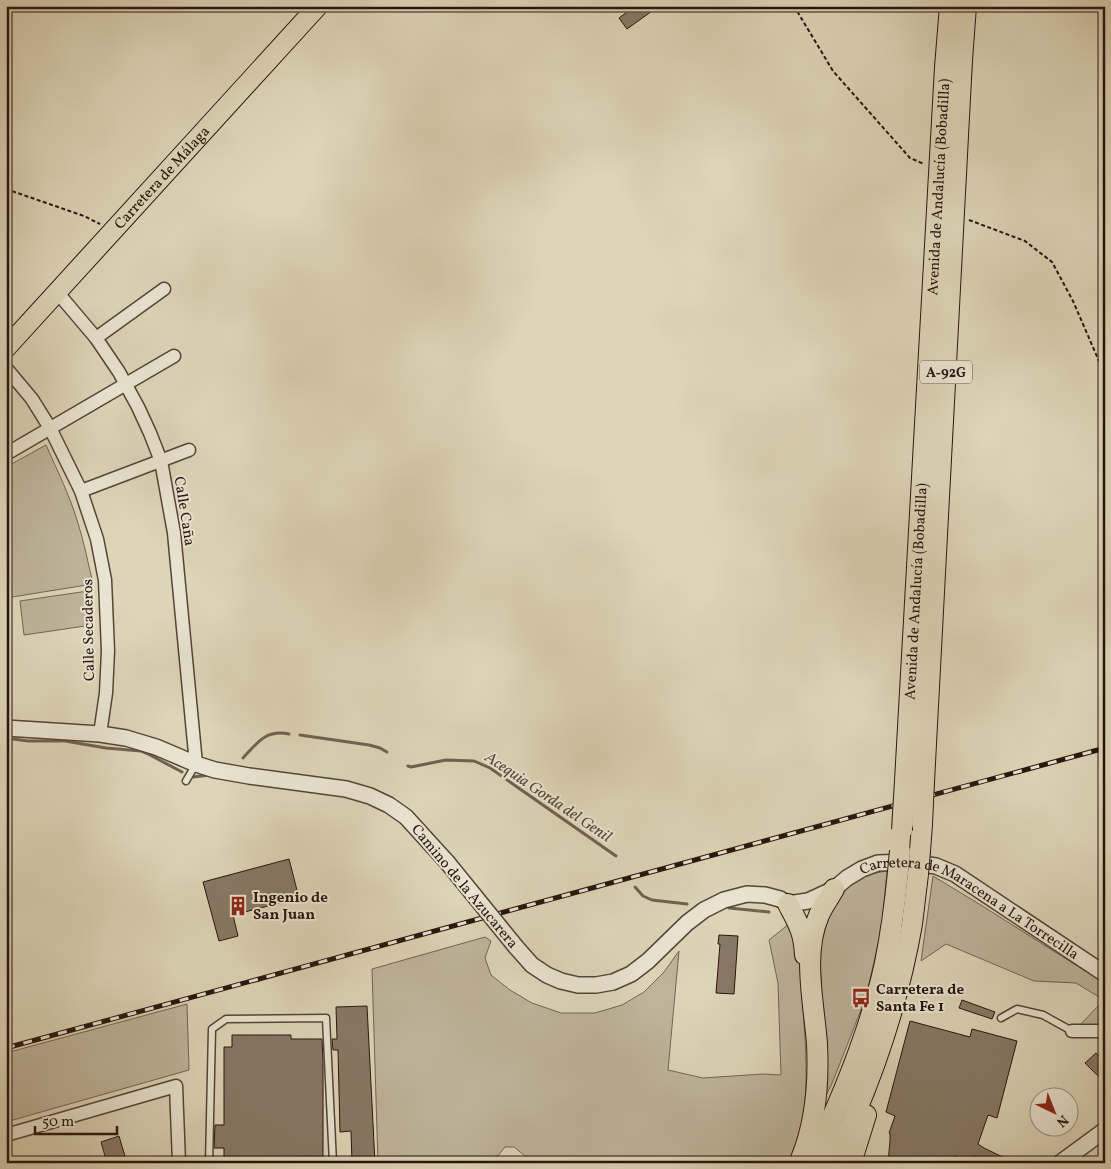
<svg xmlns="http://www.w3.org/2000/svg" width="1111" height="1169" viewBox="0 0 1111 1169" font-family="Vollkorn,serif">
<rect width="100%" height="100%" fill="#ddd5b8"/>
<filter id="stains"><feTurbulence type="fractalNoise" baseFrequency=".004" numOctaves="4"/><feColorMatrix values="0 0 0 0 .2 0 0 0 0 .09 0 0 0 0 .02 0 0 0 .5 -.17"/></filter>
<radialGradient id="worn" r=".72"><stop offset=".6" stop-color="#630" stop-opacity="0"/><stop offset="1" stop-color="#630" stop-opacity=".3"/></radialGradient>
<g fill="#beb49b" stroke="#726454">
<path d="M46 445C57 470 69 494 77 520 84 541 88 563 93 584L12 597 6 569V467Z"/>
<polygon points="88,591 92,625 24,635 20,601"/>
<polygon points="887,871 882,926 866,997 833,1081 824,1100 822,1003 820,951 825,920 837,897 852,883 869,874"/>
<path d="M933 876C991 910 1047 948 1105 983V1025H1080L1104 1000 1076 983 1034 981 946 944 921 961Z"/>
<path d="M790 923C793 934 798 945 800 956 802 973 802 990 803 1006 806 1058 812 1114 790 1163H534L514 1147H505L492 1163H378L372 969 485 937 491 941 485 958 491 975 510 990 532 1003 561 1013H595L622 1005 644 992 664 972 679 951 668 1070 703 1078 763 1074 781 1075 778 983 769 940Z"/>
<polygon points="187,1004 189,1070 6,1122 6,1053"/>
</g>
<g fill="none" stroke-linecap="round" stroke-linejoin="round">
<g stroke="#6f6151" stroke-width="3">
<polyline points="300,735 369,745 380,748 387,752"/>
<polyline points="6,738 28,741 65,741 106,748 141,751 150,755 182,772"/>
<path d="M243 758C257 743 266 729 289 734"/>
<polyline points="408,766 411,767 446,760 474,761 490,768 616,856"/>
<polyline points="193,777 210,775"/>
<polyline points="635,887 643,896 652,900 687,904"/>
<polyline points="729,908 769,912"/>
</g>
</g>
<g fill="#867966" stroke="#27150e">
<polygon points="635,6 659,6 627,29 619,18"/>
<polygon points="289,859 299,898 233,915 238,936 219,941 203,882"/>
<polygon points="719,935 738,936 734,994 716,993 720,944 718,944"/>
<polygon points="962,1000 995,1012 992,1019 959,1008"/>
<polygon points="367,1006 375,1163 352,1163 351,1131 340,1132 338,1050 333,1050 332,1039 337,1039 336,1007"/>
<polygon points="910,1021 970,1037 972,1029 1017,1041 997,1118 988,1115 978,1144 984,1148 1015,1163 988,1163 974,1156 971,1163 954,1156 952,1163 888,1163 890,1140 890,1133 889,1133 895,1116 886,1112"/>
<polygon points="232,1035 291,1035 291,1039 322,1039 323,1060 323,1163 224,1163 224,1148 214,1148 215,1125 224,1125 224,1047 232,1047"/>
<polygon points="1096,1053 1105,1062 1105,1083 1085,1063"/>
<polygon points="119,1136 127,1163 107,1163 101,1142"/>
</g>
<g fill="none" stroke-linecap="round" stroke-linejoin="round">
<defs>
<g id="service">
<polyline points="186,781 196,764"/>
<polyline points="1001,1018 1017,1009 1043,1015 1072,1031"/>
<polyline points="209,1163 212,1029 226,1019 326,1018 333,1163"/>
</g>
<g id="minor">
<polyline points="57,292 96,338 119,372 138,407 150,433 161,461 174,533 196,764"/>
<polyline points="96,338 164,289"/>
<polyline points="6,368 32,399 50,428 81,491 97,539 105,580 108,651 106,693 100,734"/>
<polyline points="6,454 174,356"/>
<polyline points="81,491 189,450"/>
<polyline points="1072,1031 1105,1031"/>
<polyline points="6,1135 176,1086 179,1163"/>
</g>
<g id="tertiary">
<polyline points="6,728 100,734 126,738 156,747 196,764 215,770 249,776 346,789 370,796 389,805 406,817 447,862"/>
<path id="s1" d="M516 947 532 965 547 975 561 981 578 985H596L613 982 631 974 648 961 687 923 704 910 724 900 747 894 765 895 780 899 788 904 808 901 834 889 847 878 862 869 878 863 907 862 936 866 955 874 1105 974"/>
<polyline points="1060,1163 1105,1130"/>
</g>
<g id="primary">
<path id="s2" d="M6 348 318 6"/>
</g>
<g id="trunk">
<path id="s3" d="M905 781 945 67 950 6"/>
<polyline points="924,782 962,60 966,6"/>
<polyline points="920,851 922,824"/>
<path d="M788 904C798 923 804 932 805 955"/>
<path d="M801 1159C816 1122 819 1083 817 1044 814 1003 802 954 819 915 823 906 829 898 834 889"/>
<path d="M811 1163C842 1099 870 1032 885 963 891 933 895 903 898 872"/>
<path d="M832 1163C840 1147 848 1131 855 1114 880 1055 901 987 912 924 914 907 916 891 918 874"/>
<polyline points="851,1163 866,1115"/>
</g>
</defs>
<use href="#service" stroke="#544538" stroke-width="9"/>
<use href="#minor" stroke="#544538" stroke-width="15"/>
<use href="#tertiary" stroke="#544538" stroke-width="18"/>
<use href="#primary" stroke="#27150e" stroke-width="21"/>
<use href="#trunk" stroke="#27150e" stroke-width="22"/>
<g stroke="#27150e" stroke-width="2" stroke-dasharray="4 2.5" stroke-linecap="butt">
<polyline points="794,6 833,71 910,158 924,164"/>
<polyline points="6,189 84,216 100,224"/>
<polyline points="969,220 1025,241 1052,262 1073,301 1105,375"/>
</g>
<use href="#service" stroke="#e9e4d1" stroke-width="6"/>
<use href="#minor" stroke="#e9e4d1" stroke-width="12"/>
<use href="#tertiary" stroke="#e9e4d1" stroke-width="15"/>
<use href="#primary" stroke="#ddd5b8" stroke-width="19"/>
<use href="#trunk" stroke="#ddd5b8" stroke-width="20"/>
<defs>
<polyline id="rail" points="6,1048 1105,748"/>
</defs>
<use href="#rail" stroke="#27150e" stroke-width="5"/>
<use href="#rail" stroke="#e9e4d1" stroke-width="3" stroke-dasharray="9" stroke-linecap="butt"/>
<defs>
<polyline id="tertiary-bridge" points="447,862 516,947"/>
<g id="trunk-bridge">
<polyline points="922,824 924,782"/>
<polyline points="902,830 905,781"/>
<polyline points="898,872 900,851"/>
<polyline points="918,874 920,851"/>
</g>
</defs>
<use href="#tertiary-bridge" stroke="#544538" stroke-width="18" stroke-linecap="butt"/>
<use href="#trunk-bridge" stroke="#27150e" stroke-width="22" stroke-linecap="butt"/>
<use href="#tertiary-bridge" stroke="#e9e4d1" stroke-width="15"/>
<use href="#trunk-bridge" stroke="#ddd5b8" stroke-width="20"/>
</g>
<defs>
<symbol id="building-bare" viewBox="-9 -9 18 18"><path d="M-4-6H4V6H1V3H-1V6H-4ZM-2.5-4.3h1.7v1.8h-1.7ZM.8-4.3h1.7v1.8H.8ZM-2.5-1h1.7V.8h-1.7ZM.8-1h1.7V.8H.8Z" fill="#8f2418" stroke="#e9e4d1" stroke-width="2.5" paint-order="stroke"/></symbol>
<symbol id="bus-bare" viewBox="-9 -9 18 18"><path d="M-5-6H5V4H4V6H2V4H-2V6H-4V4H-5ZM-3.5-4V0h7V-4ZM-3.5 1.2v1.5H-2V1.2ZM2 1.2v1.5H3.5V1.2Z" fill="#8f2418" stroke="#e9e4d1" stroke-width="2.5" paint-order="stroke"/></symbol>
</defs>
<g fill-rule="evenodd">
<use href="#building-bare" x="224" y="892" width="28" height="28"/>
<use href="#bus-bare" x="847" y="984" width="28" height="28"/>
</g>
<g text-anchor="middle" stroke-width="4" stroke-linejoin="round" paint-order="stroke">
<rect fill="#e9e4d1" stroke="#615348" stroke-width="1" x="920" y="360.5" width="52" height="23" rx="4"/>
<g font-size="14" font-weight="bold" fill="#27150e">
<text x="946" y="377">A-92G</text>
</g>
<g font-size="15" fill="#27150e" stroke="#e9e4d1">
<text dy="5" stroke="none"><textPath href="#s2" startOffset="231">Carretera de Málaga</textPath></text>
<text dy="5" stroke="none"><textPath href="#s3" startOffset="595">Avenida de Andalucía (Bobadilla)</textPath></text>
<text transform="translate(185 511) rotate(81)" y="5">Calle Caña</text>
<text dy="5" stroke="none"><textPath href="#s3" startOffset="190">Avenida de Andalucía (Bobadilla)</textPath></text>
<text transform="translate(88 630) rotate(-91)" y="5">Calle Secaderos</text>
<text transform="translate(465 886) rotate(50)" y="5">Camino de la Azucarera</text>
<text dy="5" stroke="none"><textPath href="#s1" startOffset="520">Carretera de Maracena a La Torrecilla</textPath></text>
</g>
<g font-size="15" font-weight="bold" fill="#27150e" stroke="#e9e4d1" text-anchor="start">
<text x="253" y="902">Ingenio de<tspan x="253" dy="17">San Juan</tspan></text>
<text x="876" y="994">Carretera de<tspan x="876" dy="17">Santa Fe 1</tspan></text>
</g>
<g font-size="16" font-style="italic" fill="#57483b" stroke="#e9e4d1">
<text transform="translate(549 796) rotate(34)" y="6">Acequia Gorda del Genil</text>
</g>
</g>
<rect width="1111" height="1169" fill="none" stroke="#ddd5b8" stroke-width="25"/>
<rect x="8" y="8" width="1096" height="1154" fill="none" stroke="#27150e" stroke-width="2.5"/>
<rect x="12" y="12" width="1086" height="1144" fill="none" stroke="#27150e"/>
<g transform="translate(1054 1112) rotate(137)"><circle r="24" fill="#e9e4d1" stroke="#9b9183"/>
<path d="M0-4L9 19L0 12L-9 19Z" fill="#8f2418"/>
<text y="-8" font-size="14" font-weight="bold" text-anchor="middle" fill="#27150e">N</text>
</g>
<path d="M35 1126v8h82v-8" fill="none" stroke="#27150e" stroke-width="2.5"/>
<text x="42" y="1126" font-size="15" fill="#27150e" stroke="#e9e4d1" stroke-width="4" paint-order="stroke">50 m</text>
<rect width="100%" height="100%" filter="url(#stains)"/>
<rect width="100%" height="100%" fill="url(#worn)"/>
</svg>
